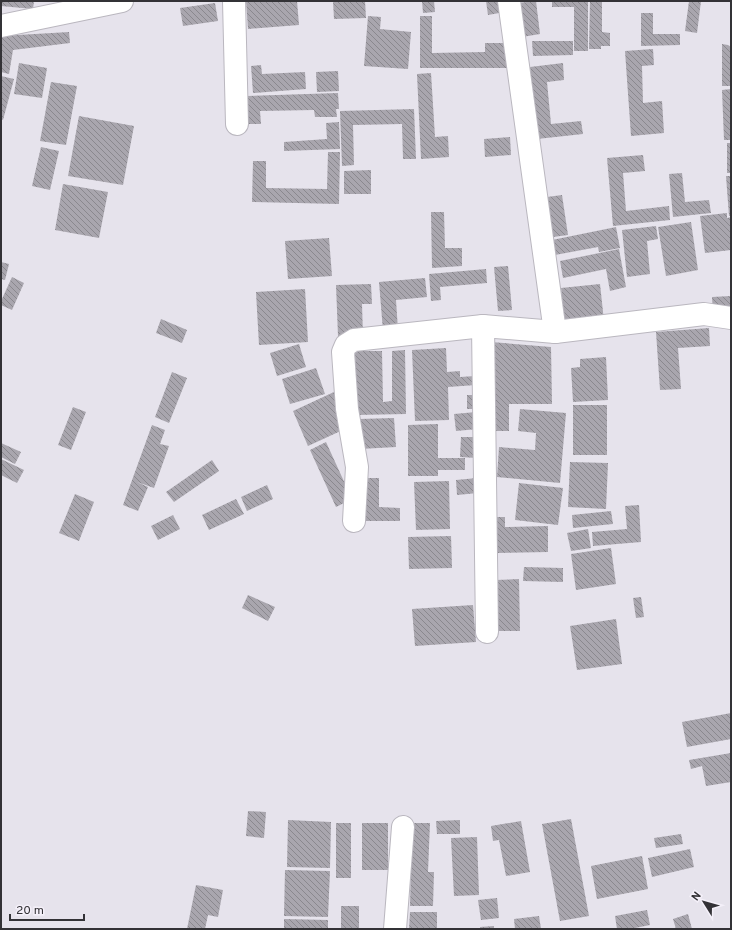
<svg xmlns="http://www.w3.org/2000/svg" width="732" height="930" viewBox="0 0 732 930" font-family="Overpass,sans-serif">
<defs>
<pattern id="building-back-hatch" width="6" height="6" patternUnits="userSpaceOnUse"><rect width="6" height="6" fill="#a9a6ae"/><path d="M-1 5l2 2M0 0l6 6M5-1l2 2" fill="none" stroke="#8a888e"/></pattern>
</defs>
<rect width="100%" height="100%" fill="#e6e3ec"/>
<g fill="url(#building-back-hatch)">
<polygon points="1,1 34,1 33,9 1,6"/>
<polygon points="246,1 297,1 299,25 248,29"/>
<polygon points="333,1 365,1 366,18 334,19"/>
<polygon points="422,1 434,1 435,12 423,13"/>
<polygon points="486,1 503,1 505,12 488,15"/>
<polygon points="536,1 540,34 522,37 517,3"/>
<polygon points="552,1 588,1 588,51 574,51 574,7 552,7"/>
<polygon points="590,1 602,1 602,32 610,33 610,46 601,46 601,49 589,49"/>
<polygon points="689,1 701,1 697,33 685,31"/>
<polygon points="215,3 218,21 183,26 180,8"/>
<polygon points="641,13 653,13 653,34 680,34 680,45 641,46"/>
<polygon points="368,16 381,17 380,29 411,32 408,69 364,66"/>
<polygon points="420,16 432,16 432,53 485,52 485,43 511,43 511,68 420,68"/>
<polygon points="69,32 70,43 13,50 9,74 1,72 1,36"/>
<polygon points="532,41 573,41 573,55 533,56"/>
<polygon points="722,44 728,45 731,47 731,86 722,86"/>
<polygon points="653,49 654,65 642,66 643,103 662,101 664,133 631,136 625,51"/>
<polygon points="19,63 47,68 42,98 14,94"/>
<polygon points="563,63 564,80 547,82 551,124 581,121 583,134 537,139 530,67"/>
<polygon points="261,65 262,74 305,72 306,89 253,93 251,66"/>
<polygon points="338,71 339,91 317,92 316,72"/>
<polygon points="431,73 435,137 448,136 449,157 421,159 417,74"/>
<polygon points="1,76 14,79 3,120 1,119"/>
<polygon points="51,82 77,86 66,145 40,141"/>
<polygon points="731,89 731,140 724,140 722,90"/>
<polygon points="338,93 339,109 336,109 337,117 315,117 314,110 260,111 261,124 248,124 247,96"/>
<polygon points="414,109 416,159 403,159 402,124 353,125 354,165 342,166 340,111"/>
<polygon points="79,116 134,126 123,185 68,176"/>
<polygon points="339,122 340,149 284,151 284,142 327,139 326,123"/>
<polygon points="510,137 511,155 485,157 484,139"/>
<rect x="727" y="143" width="4" height="30"/>
<polygon points="41,147 59,151 50,190 32,186"/>
<polygon points="328,152 340,152 339,204 252,202 253,161 266,161 266,188 327,189"/>
<polygon points="643,155 645,171 623,173 626,211 669,206 670,220 613,226 607,158"/>
<polygon points="371,170 371,194 344,194 344,171"/>
<polygon points="682,173 685,202 709,200 711,213 673,217 669,174"/>
<polygon points="726,176 731,176 731,216 729,216"/>
<polygon points="63,184 108,192 99,238 55,230"/>
<polygon points="562,195 568,235 553,237 547,197"/>
<polygon points="431,212 444,212 445,248 462,248 462,266 432,268"/>
<polygon points="727,213 727,218 731,217 731,250 705,253 700,216"/>
<polygon points="691,222 698,270 666,276 658,227"/>
<polygon points="656,226 658,239 647,241 650,274 627,277 622,230"/>
<polygon points="616,227 620,248 599,252 598,247 555,255 552,240"/>
<polygon points="329,238 332,276 288,279 285,241"/>
<polygon points="619,249 626,287 610,291 606,269 563,278 560,261"/>
<polygon points="1,262 9,264 5,280 1,279"/>
<polygon points="508,266 512,310 498,311 494,267"/>
<polygon points="486,269 487,283 440,287 441,300 431,301 429,274"/>
<polygon points="12,277 24,283 12,310 1,305 1,301"/>
<polygon points="425,278 427,297 396,300 398,330 383,331 379,282"/>
<polygon points="371,284 372,304 362,304 363,336 338,336 336,285"/>
<polygon points="600,284 604,321 565,325 561,288"/>
<polygon points="305,289 308,342 259,345 256,292"/>
<polygon points="731,296 731,313 713,314 712,297"/>
<polygon points="161,319 187,330 182,343 156,333"/>
<polygon points="709,328 710,346 678,348 681,389 660,390 656,332"/>
<polygon points="491,342 551,347 552,404 509,404 509,431 491,431"/>
<polygon points="299,344 306,367 277,376 270,353"/>
<polygon points="446,348 447,372 460,371 460,377 475,376 476,385 448,387 449,420 415,421 412,350"/>
<polygon points="405,350 406,414 356,415 355,351 382,351 383,402 392,401 392,351"/>
<polygon points="606,357 608,400 573,402 571,368 580,367 580,359"/>
<polygon points="316,368 325,394 290,404 282,379"/>
<polygon points="172,372 187,378 169,423 155,417"/>
<polygon points="334,392 345,429 308,446 293,411"/>
<polygon points="467,395 476,395 477,409 467,409"/>
<rect x="573" y="405" width="34" height="50"/>
<polygon points="73,407 86,412 71,450 58,445"/>
<polygon points="520,409 566,413 560,483 497,477 499,447 535,450 536,433 518,431"/>
<polygon points="476,412 478,429 456,431 454,414"/>
<polygon points="394,418 396,447 360,449 359,419"/>
<polygon points="438,424 438,458 465,458 465,470 438,470 438,476 408,476 408,425"/>
<polygon points="152,425 165,430 160,444 169,446 154,488 137,482 148,487 138,511 123,505"/>
<polygon points="461,437 477,437 477,458 460,457"/>
<polygon points="326,442 352,499 336,507 310,450"/>
<polygon points="1,443 21,452 15,464 1,457"/>
<polygon points="1,459 24,470 17,483 1,475"/>
<polygon points="212,460 219,471 174,502 166,492"/>
<polygon points="570,462 608,463 606,509 568,507"/>
<polygon points="365,478 379,478 379,507 400,508 400,521 365,521"/>
<polygon points="477,478 478,493 457,495 456,480"/>
<polygon points="449,481 450,529 416,530 414,482"/>
<polygon points="519,483 563,488 558,525 515,520"/>
<polygon points="267,485 273,499 247,511 241,497"/>
<polygon points="75,494 94,502 79,541 59,533"/>
<polygon points="236,499 244,514 209,530 202,515"/>
<polygon points="639,505 641,542 593,546 592,532 627,529 625,506"/>
<polygon points="611,511 613,524 573,528 572,515"/>
<polygon points="173,515 180,529 158,540 151,526"/>
<polygon points="495,517 505,517 505,527 548,526 548,552 496,553"/>
<polygon points="588,529 591,548 571,551 567,533"/>
<polygon points="451,536 452,568 409,569 408,537"/>
<polygon points="611,548 616,584 576,590 571,554"/>
<polygon points="524,567 563,568 563,582 523,581"/>
<polygon points="519,579 520,631 496,631 495,580"/>
<polygon points="248,595 275,607 268,621 242,608"/>
<polygon points="641,597 644,617 636,618 633,598"/>
<polygon points="473,605 476,642 415,646 412,609"/>
<polygon points="616,619 622,664 577,670 570,626"/>
<polygon points="731,713 731,739 687,747 682,722"/>
<polygon points="731,753 731,782 706,786 702,766 691,769 689,760"/>
<polygon points="248,811 266,812 264,838 246,836"/>
<polygon points="571,819 589,916 560,921 542,824"/>
<polygon points="288,820 331,822 330,868 287,867"/>
<polygon points="460,820 460,834 437,834 436,821"/>
<polygon points="521,821 530,872 506,876 499,840 493,841 491,826"/>
<rect x="336" y="823" width="15" height="55"/>
<rect x="362" y="823" width="26" height="47"/>
<polygon points="412,823 430,823 428,872 434,872 433,906 410,906"/>
<polygon points="681,834 683,844 656,848 654,838"/>
<polygon points="477,837 479,895 454,896 451,838"/>
<polygon points="690,849 694,867 652,877 648,858"/>
<polygon points="642,856 648,889 597,899 591,866"/>
<polygon points="285,870 330,871 328,917 284,916"/>
<polygon points="196,885 223,890 218,917 208,915 205,929 187,929"/>
<polygon points="497,898 499,918 481,920 478,900"/>
<rect x="341" y="906" width="18" height="23"/>
<polygon points="647,910 650,925 630,929 617,929 615,916"/>
<polygon points="410,912 437,912 437,929 409,929"/>
<polygon points="688,914 692,929 676,929 673,919"/>
<polygon points="539,916 541,929 515,929 514,919"/>
<polygon points="284,919 328,920 328,929 284,929"/>
<polygon points="494,926 494,929 480,929 480,927"/>
</g>
<g fill="none" stroke-linecap="round" stroke-linejoin="round">
<defs>
<g id="street">
<polyline points="234,1 237,124"/>
<polyline points="509,1 555,332"/>
<polyline points="1,26 122,1"/>
<polyline points="483,326 487,632"/>
<polyline points="354,521 357,467 347,409 343,352 346,345 354,340 483,326 555,332 704,314 731,318"/>
<polyline points="395,929 403,827"/>
</g>
</defs>
<use href="#street" stroke="#bab7bf" stroke-width="24"/>
<use href="#street" stroke="#fff" stroke-width="22"/>
</g>
<rect width="732" height="930" fill="none" stroke="#333236" stroke-width="4"/>
<g transform="translate(704 902) rotate(307)" stroke="#f4f0f9" stroke-width="3" paint-order="stroke">
<path d="M0-3L7 15L0 10L-7 15Z" fill="#333236"/>
<text y="-6" font-size="11" font-weight="bold" text-anchor="middle" fill="#333236">N</text>
</g>
<path d="M10 914v6h74v-6" fill="none" stroke="#333236" stroke-width="2"/>
<text x="16" y="914" font-size="12" fill="#333236" stroke="#f4f0f9" stroke-width="3" paint-order="stroke">20 m</text>
</svg>
